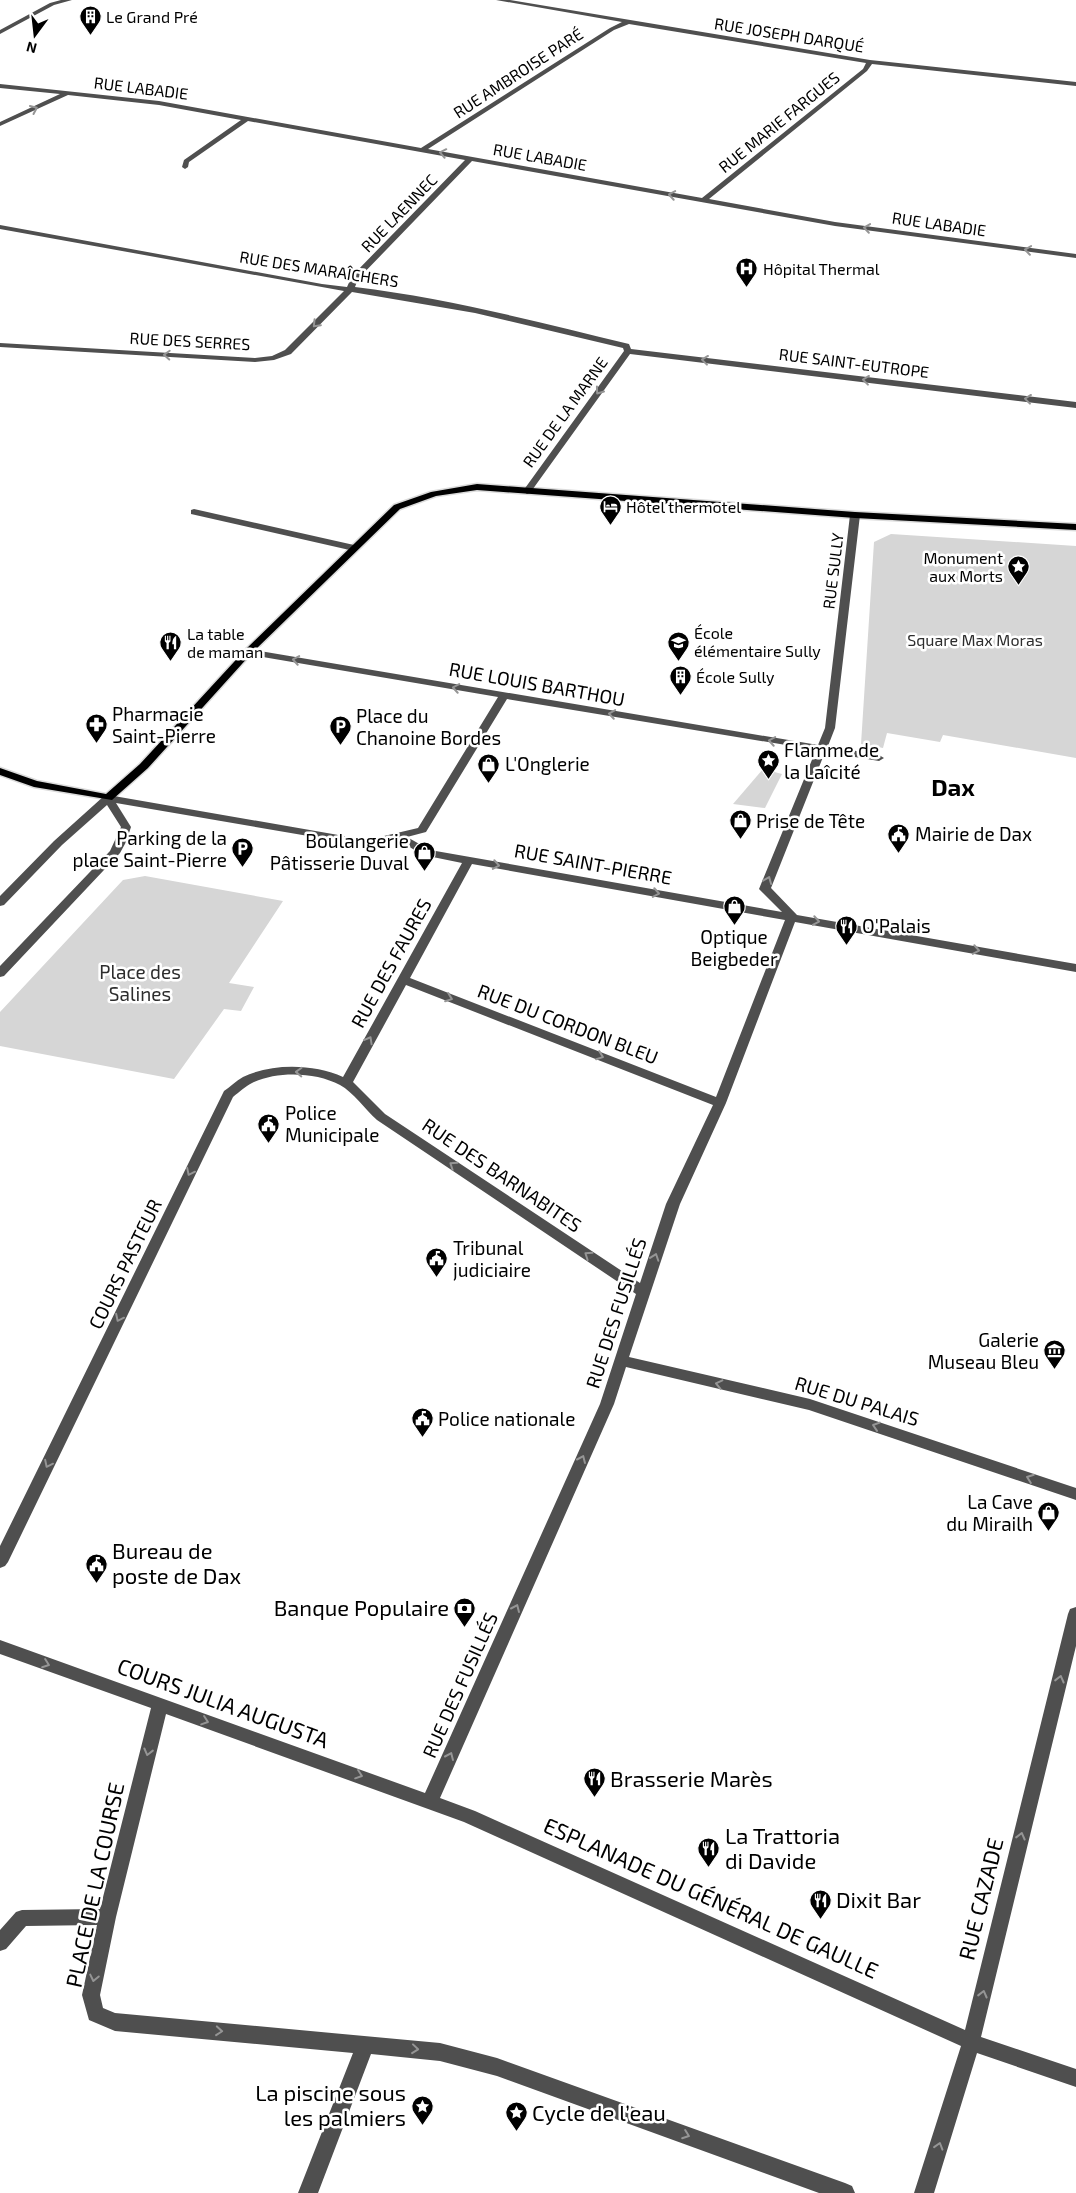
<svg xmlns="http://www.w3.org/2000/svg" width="1076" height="2193" viewBox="0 0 1076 2193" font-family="'Exo 2',sans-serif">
<rect width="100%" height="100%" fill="#fff"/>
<g fill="#d6d6d6">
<polygon points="891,534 1076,546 1076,758 943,735 940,742 887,733 883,748 861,744 874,542"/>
<polygon points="763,769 782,774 765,808 733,804"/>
<polygon points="145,876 283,901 229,983 254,987 241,1011 224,1009 174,1079 0,1046 0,1012 123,880"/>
</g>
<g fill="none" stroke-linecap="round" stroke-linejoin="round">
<defs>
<polygon id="major" points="477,484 855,512 1076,524 1076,530 855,518 477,490 436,496 400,509 251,654 148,768 112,800 34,787 0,775 0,768 37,781 106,794 140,764 245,650 394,505 431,492"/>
</defs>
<use href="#major" stroke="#dbdbdb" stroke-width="3"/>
<g fill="#4f4f4f" fill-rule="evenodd">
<polygon points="61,0 72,0 54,5 0,34 0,30 50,3"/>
<path d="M496 0H510L870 60 1076 82V86L872 64 867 71 709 199 835 222 1076 254V258L835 226 472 161 358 279 355 287C447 298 538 322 629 344L631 349 1076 402V408L630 354 530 493 527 494 523 491 624 351 623 348 475 313 352 292 291 354 274 360 255 362 0 347V343L255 358 272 356 285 350 344 291 0 229V225L322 284 347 287 352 276 465 160 248 121 189 162 188 167 185 169 182 167 184 160 241 120 159 105 68 95 0 126V122L60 94 0 88V84L159 101 421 148 610 28 622 22ZM629 24 866 63 863 69 702 198 428 149 614 30Z"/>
<polygon points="194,509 354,545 359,548 354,551 191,514 191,510"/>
<path d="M855 512 860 515 835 728 828 746 879 755 884 758 879 761 825 752 771 888 797 915 1076 964V972L795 922 726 1103 680 1204 629 1357 810 1399 1076 1488V1500L809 1410 626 1367 614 1404 440 1798 475 1811 965 2030 1068 1614 1070 1609 1076 1607V1646L981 2037 1076 2069V2087L977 2053 934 2193H914L961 2046 464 1822 166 1714 116 1917 100 1995 103 2008 115 2013 440 2043 497 2058 845 2183 852 2186 855 2193H819L497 2076 440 2061 371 2054 318 2193H298L353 2053 115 2031 89 2020 82 1995 97 1925 26 1926 6 1949 0 1951V1930L16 1912 22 1910 100 1909 151 1708 0 1654V1640L425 1793 600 1404 636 1294 377 1120C365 1109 353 1092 340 1085 315 1072 277 1071 252 1083 246 1086 239 1092 233 1097L8 1562 5 1566 0 1568V1546L224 1091C230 1087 236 1081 243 1077 272 1063 314 1064 343 1077L462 863 423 855 396 839 367 846 116 803 131 827 126 842 120 853 4 976 0 977V966L110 851 121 827 107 805 62 845 4 905 0 906V896L54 841 104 796 108 795 367 840 418 828 498 697 245 654V650L248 649 818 745 825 728 850 515ZM507 699 816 750 759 889 782 912 430 850 407 837 426 832ZM472 864 785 920 716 1097 410 978ZM406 985 713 1105 666 1204 640 1283 385 1114 353 1082Z"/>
</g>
<use href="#major" fill="#000" fill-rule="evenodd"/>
</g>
<defs><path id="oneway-chevron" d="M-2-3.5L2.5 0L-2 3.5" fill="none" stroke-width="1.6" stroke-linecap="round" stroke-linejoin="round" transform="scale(1.25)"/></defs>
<g stroke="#959595">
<use href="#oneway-chevron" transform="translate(34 109) rotate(-24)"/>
<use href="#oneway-chevron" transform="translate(443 153) rotate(-169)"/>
<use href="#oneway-chevron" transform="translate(672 195) rotate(-170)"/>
<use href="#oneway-chevron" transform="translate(867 228) rotate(-172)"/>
<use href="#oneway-chevron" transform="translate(1028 250) rotate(-172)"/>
<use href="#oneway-chevron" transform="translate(316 324) rotate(134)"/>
<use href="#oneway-chevron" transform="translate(167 355) rotate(-177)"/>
<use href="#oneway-chevron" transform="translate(705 360) rotate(-173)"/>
<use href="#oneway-chevron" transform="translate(866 380) rotate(-173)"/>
<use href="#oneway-chevron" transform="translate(599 391) rotate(126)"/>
<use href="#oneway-chevron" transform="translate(1028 399) rotate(-173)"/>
<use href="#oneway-chevron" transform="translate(296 660) rotate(-170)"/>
<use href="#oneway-chevron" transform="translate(456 688) rotate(-170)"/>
<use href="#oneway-chevron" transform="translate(612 714) rotate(-171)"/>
<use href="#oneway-chevron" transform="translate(772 741) rotate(-170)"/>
<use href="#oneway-chevron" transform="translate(496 865) rotate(10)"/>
<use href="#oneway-chevron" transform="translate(768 880) rotate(-68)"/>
<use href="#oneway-chevron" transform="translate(656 893) rotate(10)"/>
<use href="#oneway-chevron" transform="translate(816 921) rotate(10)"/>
<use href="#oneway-chevron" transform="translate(976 950) rotate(10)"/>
<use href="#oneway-chevron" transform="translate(449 998) rotate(21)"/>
<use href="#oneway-chevron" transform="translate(369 1040) rotate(-61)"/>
<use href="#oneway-chevron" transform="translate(600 1056) rotate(21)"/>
<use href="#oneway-chevron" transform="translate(299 1072) rotate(-178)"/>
<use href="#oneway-chevron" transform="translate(453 1165) rotate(-146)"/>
<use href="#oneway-chevron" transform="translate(190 1172) rotate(116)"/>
<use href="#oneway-chevron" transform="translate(588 1255) rotate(-146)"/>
<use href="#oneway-chevron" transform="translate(655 1257) rotate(-71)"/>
<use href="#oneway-chevron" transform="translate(119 1318) rotate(116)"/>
<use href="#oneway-chevron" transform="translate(719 1384) rotate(-167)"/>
<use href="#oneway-chevron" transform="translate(876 1426) rotate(-162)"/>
<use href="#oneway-chevron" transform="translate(582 1459) rotate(-66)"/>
<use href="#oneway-chevron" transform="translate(48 1464) rotate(116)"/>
<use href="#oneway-chevron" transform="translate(1030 1478) rotate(-160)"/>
<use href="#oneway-chevron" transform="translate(516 1608) rotate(-66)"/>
<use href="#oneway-chevron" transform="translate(46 1664) rotate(20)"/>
<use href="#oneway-chevron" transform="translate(1060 1679) rotate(-76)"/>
<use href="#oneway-chevron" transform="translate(205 1721) rotate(19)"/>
<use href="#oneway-chevron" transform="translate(148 1752) rotate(104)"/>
<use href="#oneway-chevron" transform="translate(450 1756) rotate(-66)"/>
<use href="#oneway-chevron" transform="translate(359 1775) rotate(19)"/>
<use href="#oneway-chevron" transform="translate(1021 1836) rotate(-76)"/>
<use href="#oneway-chevron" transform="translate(94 1978) rotate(102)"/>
<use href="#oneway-chevron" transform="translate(983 1994) rotate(-76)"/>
<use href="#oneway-chevron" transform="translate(219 2031) rotate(5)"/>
<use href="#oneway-chevron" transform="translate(415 2049) rotate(6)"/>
<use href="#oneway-chevron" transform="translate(686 2135) rotate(20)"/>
<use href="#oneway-chevron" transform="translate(939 2146) rotate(-73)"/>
</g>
<defs>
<symbol id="building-pin" viewBox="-11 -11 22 30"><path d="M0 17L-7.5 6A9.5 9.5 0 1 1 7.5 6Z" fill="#000" stroke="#fff"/><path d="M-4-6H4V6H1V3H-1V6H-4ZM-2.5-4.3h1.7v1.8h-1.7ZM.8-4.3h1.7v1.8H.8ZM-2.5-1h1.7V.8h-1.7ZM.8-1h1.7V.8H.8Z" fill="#fff"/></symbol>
<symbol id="hospital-pin" viewBox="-11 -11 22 30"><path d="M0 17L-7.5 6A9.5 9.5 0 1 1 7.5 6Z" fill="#000" stroke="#fff"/><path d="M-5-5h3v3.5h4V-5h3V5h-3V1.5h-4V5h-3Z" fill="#fff"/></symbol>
<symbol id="hotel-pin" viewBox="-11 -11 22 30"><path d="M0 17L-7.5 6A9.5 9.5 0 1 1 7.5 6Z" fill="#000" stroke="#fff"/><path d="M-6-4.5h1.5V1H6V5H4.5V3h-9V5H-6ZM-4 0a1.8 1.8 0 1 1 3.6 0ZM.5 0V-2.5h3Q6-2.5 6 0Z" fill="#fff"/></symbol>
<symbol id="sight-pin" viewBox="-11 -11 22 30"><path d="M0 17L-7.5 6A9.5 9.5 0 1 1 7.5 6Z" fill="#000" stroke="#fff"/><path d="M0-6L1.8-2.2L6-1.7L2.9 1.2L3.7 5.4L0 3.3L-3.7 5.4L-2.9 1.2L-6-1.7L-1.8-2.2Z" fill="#fff"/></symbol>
<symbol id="school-pin" viewBox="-11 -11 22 30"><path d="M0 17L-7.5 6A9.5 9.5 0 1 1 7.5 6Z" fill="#000" stroke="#fff"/><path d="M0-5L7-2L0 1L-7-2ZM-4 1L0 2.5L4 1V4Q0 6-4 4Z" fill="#fff"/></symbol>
<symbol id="restaurant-pin" viewBox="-11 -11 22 30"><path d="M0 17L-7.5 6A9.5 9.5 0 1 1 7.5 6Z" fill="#000" stroke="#fff"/><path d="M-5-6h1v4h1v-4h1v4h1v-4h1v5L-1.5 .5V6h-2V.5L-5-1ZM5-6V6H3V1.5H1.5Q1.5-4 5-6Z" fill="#fff"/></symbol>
<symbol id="pharmacy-pin" viewBox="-11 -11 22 30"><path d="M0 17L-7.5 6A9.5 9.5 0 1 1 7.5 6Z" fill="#000" stroke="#fff"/><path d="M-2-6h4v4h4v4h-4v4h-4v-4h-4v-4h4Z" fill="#fff"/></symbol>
<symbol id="parking-pin" viewBox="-11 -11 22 30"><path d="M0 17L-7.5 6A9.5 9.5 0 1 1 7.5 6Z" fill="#000" stroke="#fff"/><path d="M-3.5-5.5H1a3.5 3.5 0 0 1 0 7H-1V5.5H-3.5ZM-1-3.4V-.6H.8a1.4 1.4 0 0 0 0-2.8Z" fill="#fff"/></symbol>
<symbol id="shop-pin" viewBox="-11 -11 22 30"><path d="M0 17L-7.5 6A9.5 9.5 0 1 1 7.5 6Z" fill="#000" stroke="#fff"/><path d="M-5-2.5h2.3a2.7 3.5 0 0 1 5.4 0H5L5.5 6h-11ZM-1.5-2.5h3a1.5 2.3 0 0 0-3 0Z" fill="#fff"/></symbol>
<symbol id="civic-pin" viewBox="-11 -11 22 30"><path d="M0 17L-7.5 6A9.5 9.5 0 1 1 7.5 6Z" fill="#000" stroke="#fff"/><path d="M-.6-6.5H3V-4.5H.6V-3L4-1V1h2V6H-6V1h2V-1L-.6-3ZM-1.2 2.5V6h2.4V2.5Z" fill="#fff"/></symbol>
<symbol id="museum-pin" viewBox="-11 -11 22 30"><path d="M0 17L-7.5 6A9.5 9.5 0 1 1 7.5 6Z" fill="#000" stroke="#fff"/><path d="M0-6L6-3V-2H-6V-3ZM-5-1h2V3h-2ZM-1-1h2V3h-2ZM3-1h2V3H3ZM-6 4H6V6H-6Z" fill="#fff"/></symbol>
<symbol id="bank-pin" viewBox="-11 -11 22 30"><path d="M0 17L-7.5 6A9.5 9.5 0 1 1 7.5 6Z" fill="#000" stroke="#fff"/><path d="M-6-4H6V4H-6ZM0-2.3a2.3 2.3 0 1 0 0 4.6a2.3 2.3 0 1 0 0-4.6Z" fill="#fff"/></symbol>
</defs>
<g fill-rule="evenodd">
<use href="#building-pin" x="78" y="4" width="25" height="34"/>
<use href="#hospital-pin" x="734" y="256" width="25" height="34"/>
<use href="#hotel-pin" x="598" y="494" width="25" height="34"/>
<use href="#sight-pin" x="1006" y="554" width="25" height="34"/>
<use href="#school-pin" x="666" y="630" width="25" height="34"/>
<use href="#restaurant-pin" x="158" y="630" width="25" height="34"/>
<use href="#building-pin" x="668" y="664" width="25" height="34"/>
<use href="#pharmacy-pin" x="84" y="712" width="25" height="34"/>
<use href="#parking-pin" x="328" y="714" width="25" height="34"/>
<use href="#sight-pin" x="756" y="748" width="25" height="34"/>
<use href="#shop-pin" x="476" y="752" width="25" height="34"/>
<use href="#shop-pin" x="728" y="808" width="25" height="34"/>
<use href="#civic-pin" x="886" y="822" width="25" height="34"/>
<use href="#parking-pin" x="230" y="836" width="25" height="34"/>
<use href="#shop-pin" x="412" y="840" width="25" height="34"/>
<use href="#shop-pin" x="722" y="894" width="25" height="34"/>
<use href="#restaurant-pin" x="834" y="914" width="25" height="34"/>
<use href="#civic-pin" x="256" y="1112" width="25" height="34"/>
<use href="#civic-pin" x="424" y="1246" width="25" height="34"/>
<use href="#museum-pin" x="1042" y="1338" width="25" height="34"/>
<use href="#civic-pin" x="410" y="1406" width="25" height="34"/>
<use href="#shop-pin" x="1036" y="1500" width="25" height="34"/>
<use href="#civic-pin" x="84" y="1552" width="25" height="34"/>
<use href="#bank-pin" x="452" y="1596" width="25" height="34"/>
<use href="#restaurant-pin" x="582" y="1766" width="25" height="34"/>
<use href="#restaurant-pin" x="696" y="1836" width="25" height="34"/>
<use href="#restaurant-pin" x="808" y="1888" width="25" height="34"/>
<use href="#sight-pin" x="410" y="2094" width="25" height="34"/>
<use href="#sight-pin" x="504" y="2100" width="25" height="34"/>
</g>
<g text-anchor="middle" stroke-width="5" stroke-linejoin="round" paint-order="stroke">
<g font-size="16" fill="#000" stroke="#fff" text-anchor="start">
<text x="106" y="23">Le Grand Pré</text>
<text x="763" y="275">Hôpital Thermal</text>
<text x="626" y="513">Hôtel thermotel</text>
<text x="1003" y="564" text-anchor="end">Monument<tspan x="1003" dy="18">aux Morts</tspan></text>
<text x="694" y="639">École<tspan x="694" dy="18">élémentaire Sully</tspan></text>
<text x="187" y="640">La table<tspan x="187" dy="18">de maman</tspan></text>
<text x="696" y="683">École Sully</text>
</g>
<g font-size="16" fill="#000" stroke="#fff">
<text transform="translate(789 35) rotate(9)" y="6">RUE JOSEPH DARQUÉ</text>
<text transform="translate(518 73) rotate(-33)" y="6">RUE AMBROISE PARÉ</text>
<text transform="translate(141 88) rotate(7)" y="6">RUE LABADIE</text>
<text transform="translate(779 122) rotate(-39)" y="6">RUE MARIE FARGUES</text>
<text transform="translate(540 157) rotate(10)" y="6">RUE LABADIE</text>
<text transform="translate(399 213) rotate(-46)" y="6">RUE LAENNEC</text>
<text transform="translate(939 224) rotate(8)" y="6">RUE LABADIE</text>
<text transform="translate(319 269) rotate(9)" y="6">RUE DES MARAÎCHERS</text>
<text transform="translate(190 341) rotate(3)" y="6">RUE DES SERRES</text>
<text transform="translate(854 363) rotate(7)" y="6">RUE SAINT-EUTROPE</text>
<text transform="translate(565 412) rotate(-54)" y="6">RUE DE LA MARNE</text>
<text transform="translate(833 571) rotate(-83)" y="6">RUE SULLY</text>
</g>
<g font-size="16" fill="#2d2d2d" stroke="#fff">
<text x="975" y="646">Square Max Moras</text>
</g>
<g font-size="19" fill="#000" stroke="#fff">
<text transform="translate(537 684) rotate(10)" y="7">RUE LOUIS BARTHOU</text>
<text transform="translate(593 864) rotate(10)" y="7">RUE SAINT-PIERRE</text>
<text transform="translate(391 963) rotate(-61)" y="7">RUE DES FAURES</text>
<text transform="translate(568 1024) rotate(21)" y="7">RUE DU CORDON BLEU</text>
<text transform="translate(502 1175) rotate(34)" y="7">RUE DES BARNABITES</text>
<text transform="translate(125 1264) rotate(-64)" y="7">COURS PASTEUR</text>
<text transform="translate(616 1313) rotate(-72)" y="7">RUE DES FUSILLÉS</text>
<text transform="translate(857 1401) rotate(17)" y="7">RUE DU PALAIS</text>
<text transform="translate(460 1685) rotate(-66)" y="7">RUE DES FUSILLÉS</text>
</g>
<g font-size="19" fill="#000" stroke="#fff" text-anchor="start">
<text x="112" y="721">Pharmacie<tspan x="112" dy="22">Saint-Pierre</tspan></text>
<text x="356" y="723">Place du<tspan x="356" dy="22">Chanoine Bordes</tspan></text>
<text x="784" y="757">Flamme de<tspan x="784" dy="22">la Laîcité</tspan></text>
<text x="505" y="771">L'Onglerie</text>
<text x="756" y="828">Prise de Tête</text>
<text x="915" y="841">Mairie de Dax</text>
<text x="227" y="845" text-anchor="end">Parking de la<tspan x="227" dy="22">place Saint-Pierre</tspan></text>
<text x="409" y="848" text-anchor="end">Boulangerie<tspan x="409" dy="22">Pâtisserie Duval</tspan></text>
<text x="862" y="933">O'Palais</text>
<text x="734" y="944" text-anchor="middle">Optique<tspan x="734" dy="22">Beigbeder</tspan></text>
<text x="285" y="1120">Police<tspan x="285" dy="22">Municipale</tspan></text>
<text x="453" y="1255">Tribunal<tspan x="453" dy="22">judiciaire</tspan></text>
<text x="1039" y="1347" text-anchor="end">Galerie<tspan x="1039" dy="22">Museau Bleu</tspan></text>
<text x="438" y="1426">Police nationale</text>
<text x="1033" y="1509" text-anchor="end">La Cave<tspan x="1033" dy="22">du Mirailh</tspan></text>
</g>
<g font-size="19" fill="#2d2d2d" stroke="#fff">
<text x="140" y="979">Place des<tspan x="140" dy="22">Salines</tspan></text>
</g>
<g font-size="22" fill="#000" stroke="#fff" text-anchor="start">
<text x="112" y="1559">Bureau de<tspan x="112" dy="25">poste de Dax</tspan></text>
<text x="449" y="1616" text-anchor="end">Banque Populaire</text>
<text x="610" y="1787">Brasserie Marès</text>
<text x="725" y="1844">La Trattoria<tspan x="725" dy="25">di Davide</tspan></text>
<text x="836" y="1908">Dixit Bar</text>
<text x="406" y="2101" text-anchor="end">La piscine sous<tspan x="406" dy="25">les palmiers</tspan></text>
<text x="532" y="2121">Cycle de l’eau</text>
</g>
<g font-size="22" fill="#000" stroke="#fff">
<text transform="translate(223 1703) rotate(20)" y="8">COURS JULIA AUGUSTA</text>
<text transform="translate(95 1885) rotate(-78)" y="8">PLACE DE LA COURSE</text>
<text transform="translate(711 1898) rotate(24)" y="8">ESPLANADE DU GÉNÉRAL DE GAULLE</text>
<text transform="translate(981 1899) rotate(-76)" y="8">RUE CAZADE</text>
</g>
<g font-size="24" font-weight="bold" fill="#000" stroke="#fff">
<text x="953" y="796">Dax</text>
</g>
</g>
<g transform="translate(35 35) rotate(195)" stroke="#ffffff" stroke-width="4" paint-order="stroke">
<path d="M0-4L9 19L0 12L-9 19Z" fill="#000000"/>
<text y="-8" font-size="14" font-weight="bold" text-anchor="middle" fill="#000000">N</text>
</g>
</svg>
